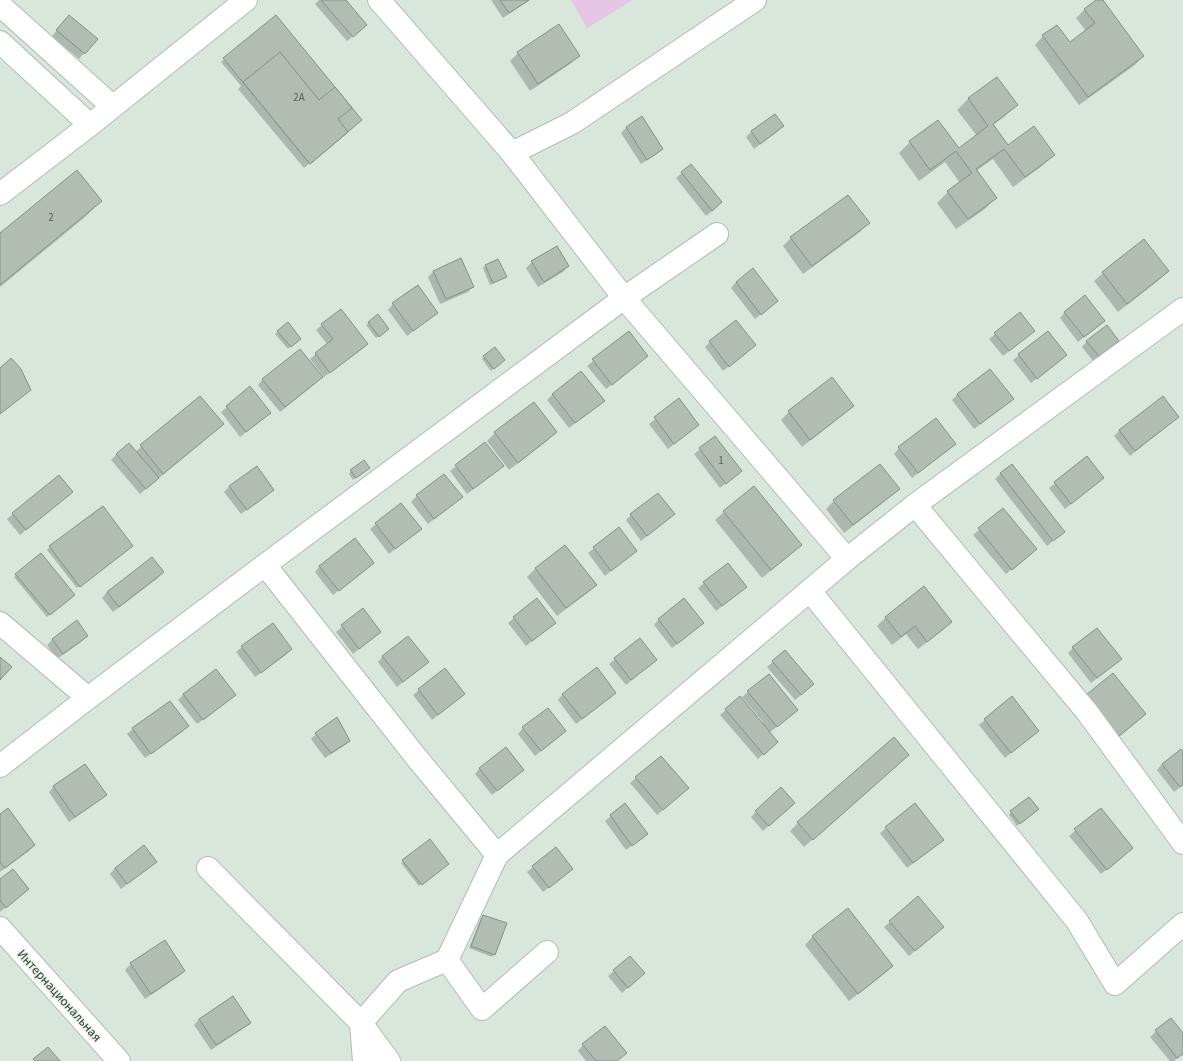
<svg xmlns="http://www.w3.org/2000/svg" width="1183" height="1061" viewBox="0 0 1183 1061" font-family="'Source Sans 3',sans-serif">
<rect width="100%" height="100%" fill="#d8e6db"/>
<polygon fill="#e6c5e7" points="571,0 633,0 587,28"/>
<g fill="#0003">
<polygon points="319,0 344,0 361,30 347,41 315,4"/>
<polygon points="491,0 530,0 503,18"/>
<polygon points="1098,0 1102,0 1143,56 1135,65 1079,105 1035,45 1043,36 1069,43 1086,31 1076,18 1085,9"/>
<polygon points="276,16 341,137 304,168 238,89 241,86 221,62"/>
<polygon points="64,22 96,39 79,59 52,36"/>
<polygon points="518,53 579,55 570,64 530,91 510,61"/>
<polygon points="997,78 1016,105 1005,116 993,125 1008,146 1053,155 1042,166 1013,187 993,159 976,171 996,197 985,209 956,229 937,203 948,192 960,183 945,162 919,181 899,153 910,142 959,149 977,136 957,110 968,99"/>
<polygon points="775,115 782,126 777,132 754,149 746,137 751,132"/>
<polygon points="642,118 662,149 657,154 641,164 621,133 626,128"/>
<polygon points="691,165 716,208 706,216 676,178"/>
<polygon points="101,201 85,217 0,287 0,234"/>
<polygon points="868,223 860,232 803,274 783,246 791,238"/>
<polygon points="556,247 568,266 563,272 538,287 526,268 532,262"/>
<polygon points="498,260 506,277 503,279 490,285 483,268 485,266"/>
<polygon points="1168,271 1159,280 1118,312 1094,281 1103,273"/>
<polygon points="433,272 473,286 468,292 440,304 428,277"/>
<polygon points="736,282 777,301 755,319 731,288"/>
<polygon points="393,304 436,313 431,318 407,336 388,310"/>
<polygon points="1065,312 1098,326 1078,342 1060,318"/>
<polygon points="1020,314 1028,336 1003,356 989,339"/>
<polygon points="378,316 386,331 376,338 366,325"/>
<polygon points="288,324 297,341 288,349 275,334"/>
<polygon points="322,325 367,344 362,349 324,377 310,359 327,344 316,330"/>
<polygon points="629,332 647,356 606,389 587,366"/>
<polygon points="1048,332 1066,355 1031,383 1013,360"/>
<polygon points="1087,341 1112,346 1093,361 1082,347"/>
<polygon points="710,342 755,345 723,371 705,347"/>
<polygon points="484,357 501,362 491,371 482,359"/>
<polygon points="990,370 1012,399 1007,404 974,429 952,400 957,395"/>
<polygon points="263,379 316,383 280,412 258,385"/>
<polygon points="250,388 270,413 240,437 221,412"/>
<polygon points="553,394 603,401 598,406 569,428 547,400"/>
<polygon points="200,397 222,424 214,432 140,494 111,460 117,454 135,452"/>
<polygon points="678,400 698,425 668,449 649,424"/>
<polygon points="852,406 844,414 802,447 781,420 789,412"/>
<polygon points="1178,417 1172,422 1130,456 1114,436 1120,430"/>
<polygon points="556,432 547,441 509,470 487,441 495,433"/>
<polygon points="715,437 741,471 720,488 694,454"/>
<polygon points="485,443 502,466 497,471 467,494 450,471"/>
<polygon points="954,444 949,449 912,478 894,454 899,448"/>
<polygon points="1087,458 1103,478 1065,509 1049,488"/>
<polygon points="366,470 353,480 349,474 351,471"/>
<polygon points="1001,473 1064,532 1047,546 995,479"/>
<polygon points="444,475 456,502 428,524 411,502 417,496"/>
<polygon points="230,486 273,490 267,495 241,514 224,492"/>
<polygon points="754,488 801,545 792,553 762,578 715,520 724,512"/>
<polygon points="899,489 890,497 844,533 826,509 834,501"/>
<polygon points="72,492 20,535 7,519 13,514"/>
<polygon points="401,504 420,529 389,554 370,529"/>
<polygon points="1003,509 1036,549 1006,574 973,535"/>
<polygon points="674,514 641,541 626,520 631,515"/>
<polygon points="619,529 636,551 605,576 588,553"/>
<polygon points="565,546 595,585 587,593 557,616 527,577 535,569"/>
<polygon points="50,547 130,548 77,588 47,550"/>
<polygon points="152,558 163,572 158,578 113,612 102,598 107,592"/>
<polygon points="373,563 367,568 333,595 315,572 320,566"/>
<polygon points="728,564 740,592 716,611 698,588"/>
<polygon points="16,575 71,597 47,617 14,577"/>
<polygon points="924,588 951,622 943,630 918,649 906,634 892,645 877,626 885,618"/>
<polygon points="537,599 549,628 526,646 508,623"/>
<polygon points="363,610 380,632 353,654 336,632"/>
<polygon points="659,619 697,628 672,648 654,625"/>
<polygon points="77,622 87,636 82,641 57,659 47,645 52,640"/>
<polygon points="242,647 291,649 286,655 255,677 236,652"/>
<polygon points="1073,648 1121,659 1091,683 1068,653"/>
<polygon points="383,656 422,667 397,687 378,662"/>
<polygon points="615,659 656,660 626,685 609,664"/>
<polygon points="773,662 807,690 795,700 767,667"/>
<polygon points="445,669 464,694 432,720 413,695"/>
<polygon points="769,675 792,715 769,733 771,747 758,759 720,715 740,698 761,724 763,722 742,697"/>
<polygon points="615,693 610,698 576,724 558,700 563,694"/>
<polygon points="184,694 229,700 197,724 178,700"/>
<polygon points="1012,698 1038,731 1005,758 979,725"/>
<polygon points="1078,704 1145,714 1137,722 1111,743"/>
<polygon points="187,726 182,732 145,758 127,734 133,729"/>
<polygon points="523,728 565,731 535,756 518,734"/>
<polygon points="316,734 349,741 344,746 325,758 311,739"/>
<polygon points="1183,753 1183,785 1174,792 1157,770 1162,764"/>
<polygon points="661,757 682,794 657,815 630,783"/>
<polygon points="899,763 804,847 790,831 798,823"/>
<polygon points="480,768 522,770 492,795 475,774"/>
<polygon points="54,786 106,795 100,800 69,822 49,792"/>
<polygon points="625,805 647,834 626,850 605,821"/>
<polygon points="915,805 937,845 907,868 880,833"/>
<polygon points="788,808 763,831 751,817 756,812"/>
<polygon points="1101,809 1127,853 1101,874 1069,836"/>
<polygon points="1035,811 1017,826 1009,815 1011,812"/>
<polygon points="0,816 34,845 29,851 0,872"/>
<polygon points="556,848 566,874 543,892 527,872"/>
<polygon points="156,861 150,867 121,889 110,874 115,868"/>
<polygon points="403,861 445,866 419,886 401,863"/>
<polygon points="0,880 28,889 0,912"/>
<polygon points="918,898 937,932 909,956 884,927"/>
<polygon points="483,916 494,954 492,957 469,948 481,918"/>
<polygon points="813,936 892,966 884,974 849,1001 805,945"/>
<polygon points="164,942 184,971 179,976 145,999 125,970 131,964"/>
<polygon points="630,957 644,973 622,993 608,976"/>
<polygon points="199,1019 249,1023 244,1028 211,1050 194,1025"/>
<polygon points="1170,1019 1183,1035 1183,1054 1174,1061 1170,1061 1150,1037"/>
<polygon points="583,1045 617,1061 586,1061 578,1051"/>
</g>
<g fill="#b1bdb3" stroke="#849187">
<polygon points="321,0 346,0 367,25 353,37"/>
<polygon points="500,0 529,0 509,13"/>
<polygon points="1096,0 1103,0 1144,56 1088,97 1042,35 1057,25 1070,42 1095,23 1084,9"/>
<polygon points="69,15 98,39 85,54 56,30"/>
<polygon points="276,15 362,120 310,164 223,58"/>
<polygon points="559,24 580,56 538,84 517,52"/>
<polygon points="280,52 319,100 335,87 352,108 338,119 348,132 310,164 243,82"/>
<polygon points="997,77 1018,105 993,124 1008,145 1034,126 1055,155 1025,177 1004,149 976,169 997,198 968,219 947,191 972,173 956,151 930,170 909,141 938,120 959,148 988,126 968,98"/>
<polygon points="775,114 784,126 760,144 751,131"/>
<polygon points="642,116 663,149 647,160 626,127"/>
<polygon points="691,164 722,202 712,211 681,172"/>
<polygon points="77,170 102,201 0,285 0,233"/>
<polygon points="848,195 870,223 812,266 790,237"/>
<polygon points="1144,239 1169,271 1127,304 1102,272"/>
<polygon points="557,246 569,266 544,282 531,261"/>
<polygon points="461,258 474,287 446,299 433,271"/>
<polygon points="498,259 507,277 493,283 485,265"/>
<polygon points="753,268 778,301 761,315 736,282"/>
<polygon points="418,285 438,313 413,331 392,303"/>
<polygon points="1085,295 1105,321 1084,337 1064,312"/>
<polygon points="341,309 368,344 330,373 315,353 333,339 321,324"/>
<polygon points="1020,312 1035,331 1009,351 994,333"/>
<polygon points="378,314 389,329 379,337 368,322"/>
<polygon points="736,320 756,345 729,367 709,341"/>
<polygon points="288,322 301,339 291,347 277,331"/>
<polygon points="1107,325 1119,341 1099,356 1086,341"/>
<polygon points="629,331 648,356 612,385 592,359"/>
<polygon points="1048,331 1067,355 1037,379 1018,354"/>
<polygon points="495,347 505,360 494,369 483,356"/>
<polygon points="300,349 323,377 285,407 262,379"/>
<polygon points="11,358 21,369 31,390 0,414 0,368"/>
<polygon points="990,369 1014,399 980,424 957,394"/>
<polygon points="581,371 605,401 575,423 552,394"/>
<polygon points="832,377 854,406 810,440 788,411"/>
<polygon points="250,386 271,413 246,432 226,406"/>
<polygon points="200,396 224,424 163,474 140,445"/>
<polygon points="1163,396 1179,417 1135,451 1119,430"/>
<polygon points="679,398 699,425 674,444 654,417"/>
<polygon points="534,402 557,432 518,463 494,432"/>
<polygon points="936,418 956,444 918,473 898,447"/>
<polygon points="715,436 742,471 726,484 699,448"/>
<polygon points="485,442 504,466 473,489 455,465"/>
<polygon points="129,443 159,478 146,489 116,454"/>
<polygon points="1087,456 1104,478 1071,504 1054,482"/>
<polygon points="364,460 370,468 356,478 350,470"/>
<polygon points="880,464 900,489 853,525 833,500"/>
<polygon points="1012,464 1065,532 1053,541 1000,473"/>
<polygon points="257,466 274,490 247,510 229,486"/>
<polygon points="444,474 463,497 434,519 416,495"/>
<polygon points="59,475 73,492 26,530 12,513"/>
<polygon points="754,486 802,545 771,570 723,511"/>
<polygon points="658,493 675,514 647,536 630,514"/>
<polygon points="401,503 422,529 395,549 375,523"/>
<polygon points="103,506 133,546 80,587 49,546"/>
<polygon points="1003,508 1037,549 1012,570 978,528"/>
<polygon points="619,527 637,551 611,571 593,547"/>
<polygon points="355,538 374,563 339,591 319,566"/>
<polygon points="565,545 597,585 566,608 535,568"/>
<polygon points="41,553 75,595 50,615 15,574"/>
<polygon points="152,557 164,572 119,607 107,592"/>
<polygon points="728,563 747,587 722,606 703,582"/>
<polygon points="924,586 952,622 927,642 915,626 901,637 885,617"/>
<polygon points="537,598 556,623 532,641 513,617"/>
<polygon points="684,598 704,623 677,644 658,619"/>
<polygon points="363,608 381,632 359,649 341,625"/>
<polygon points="77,620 88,636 63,654 52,639"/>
<polygon points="273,623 292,649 261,673 241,646"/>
<polygon points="1097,628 1122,659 1097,678 1072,647"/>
<polygon points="408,636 429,662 403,682 382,656"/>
<polygon points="640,638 657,660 631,680 614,658"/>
<polygon points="785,650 814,684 801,695 772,661"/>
<polygon points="0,657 12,667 0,680"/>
<polygon points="597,667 616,693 582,719 562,694"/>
<polygon points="445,668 465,694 438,715 418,689"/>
<polygon points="216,669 236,695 203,720 183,694"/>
<polygon points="1113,673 1146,714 1119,736 1086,695"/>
<polygon points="769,674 798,710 777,727 747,691"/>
<polygon points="740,696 778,742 764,755 725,709"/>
<polygon points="1012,696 1039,731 1011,753 984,719"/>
<polygon points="170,701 189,726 151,754 132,728"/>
<polygon points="548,708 566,731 541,751 522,727"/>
<polygon points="337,717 350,741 331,753 315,733"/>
<polygon points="894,737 909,755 813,840 797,822"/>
<polygon points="506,747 524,770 497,791 479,768"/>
<polygon points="1181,749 1183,751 1183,785 1180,787 1162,764"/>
<polygon points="661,756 689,788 663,810 635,777"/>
<polygon points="85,764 107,795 75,817 53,786"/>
<polygon points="781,787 795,803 769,826 755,811"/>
<polygon points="1029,797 1039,809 1020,824 1010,811"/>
<polygon points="625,803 648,834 632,846 610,815"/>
<polygon points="915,803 944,840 913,863 885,827"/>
<polygon points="8,808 35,845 5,868 0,862 0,814"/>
<polygon points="1101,808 1133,848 1107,870 1074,829"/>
<polygon points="430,839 449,864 422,885 402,860"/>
<polygon points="144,845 157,862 127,884 115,868"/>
<polygon points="556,847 573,869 549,888 532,866"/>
<polygon points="13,869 29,889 6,908 0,900 0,879"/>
<polygon points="918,896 944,927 915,951 889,921"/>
<polygon points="848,908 893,966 858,994 812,936"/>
<polygon points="483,915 507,923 495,955 471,946"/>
<polygon points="165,940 185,971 151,994 130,963"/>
<polygon points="630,956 645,973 628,988 613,970"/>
<polygon points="233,996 251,1023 216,1045 199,1019"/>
<polygon points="1171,1018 1183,1033 1183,1054 1177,1058 1155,1030"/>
<polygon points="605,1026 627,1053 617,1061 596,1061 582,1044"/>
<polygon points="48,1047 60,1061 35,1061 33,1059"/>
</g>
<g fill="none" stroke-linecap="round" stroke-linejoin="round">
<defs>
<g id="minor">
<polyline points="379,0 512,153 624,298 847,559"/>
<polyline points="0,5 112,106"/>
<polyline points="0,42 90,125"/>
<polyline points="512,153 572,123 755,0"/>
<polyline points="0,194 90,125 246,0"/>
<polyline points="915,505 1087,712 1183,843"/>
<polyline points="265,565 416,757 497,855 847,559 915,505 1183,309"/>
<polyline points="810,591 1077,921 1115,984 1183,924"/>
<polyline points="0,623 88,698"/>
<polyline points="0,766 88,698 265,565 624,298 717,234"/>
<polyline points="208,868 361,1023 389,1061"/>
<polyline points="0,928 119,1061"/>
<polyline points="447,960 482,1009 547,952"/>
<polyline points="364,1061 361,1023 398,981 447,960 497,855"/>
</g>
</defs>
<use href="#minor" stroke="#b0bdb3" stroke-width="24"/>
<use href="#minor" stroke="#fff" stroke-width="22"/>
</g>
<g text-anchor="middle" stroke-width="3" stroke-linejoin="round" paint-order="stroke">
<g font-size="11" fill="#565d58">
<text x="299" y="101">2А</text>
<text x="51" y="221">2</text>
<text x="721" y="464">1</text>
</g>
<g font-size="13" fill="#383d39" stroke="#e6f3e8">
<text transform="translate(60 995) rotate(48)" y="5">Интернациональная</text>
</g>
</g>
</svg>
